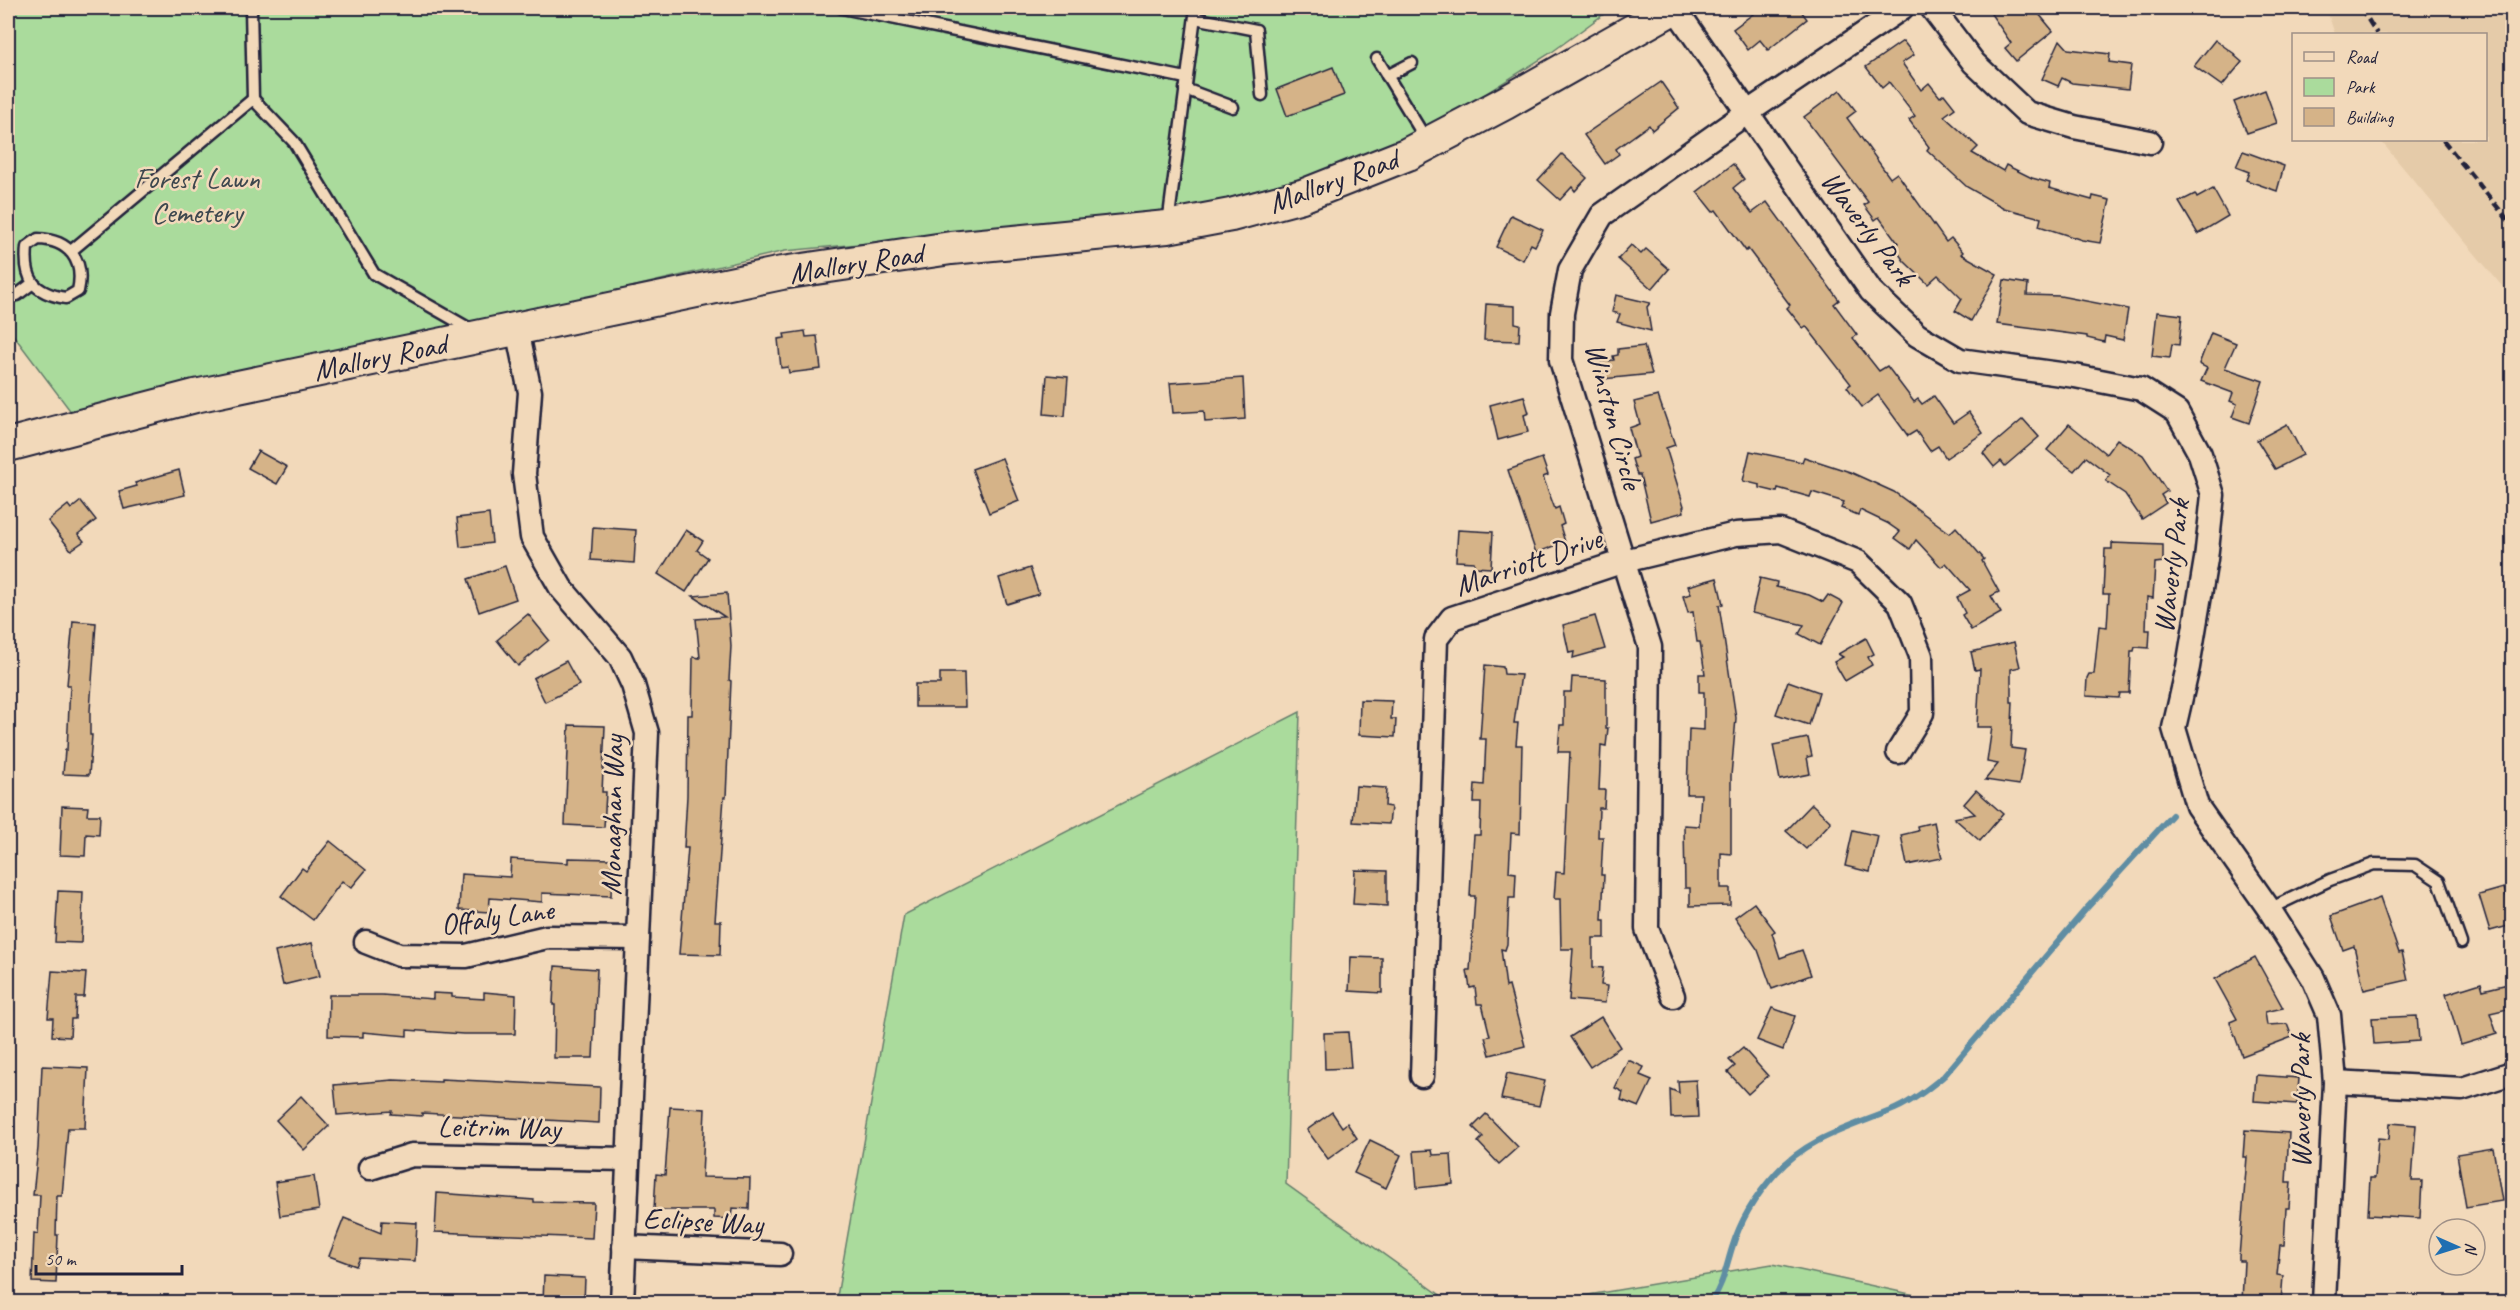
<svg xmlns="http://www.w3.org/2000/svg" width="2520" height="1310" viewBox="0 0 2520 1310" font-family="Caveat,sans-serif">
<rect width="100%" height="100%" fill="#f2d9ba"/>
<filter id="ink" filterUnits="userSpaceOnUse"><feTurbulence type="fractalNoise" baseFrequency=".0167" numOctaves="2"/><feDisplacementMap in="SourceGraphic" scale="12" xChannelSelector="R" yChannelSelector="G"/><feConvolveMatrix kernelMatrix="1 2 1 2 8 2 1 2 1" color-interpolation-filters="sRGB"/></filter>
<g filter="url(#ink)">
<polygon fill="#e5cba9" points="2326,8 2512,8 2512,298 2380,140 2486,140 2486,34 2335,34"/>
<g fill="#aadb9c" stroke="#667e6c" stroke-width="1.5">
<polygon points="8,8 1612,8 1552,52 1436,125 1387,149 1317,174 1166,215 785,251 75,417 8,328"/>
<polygon points="1300,712 1286,1184 1450,1302 836,1302 904,915"/>
<polygon points="1772,1264 1947,1302 1547,1302"/>
</g>
<g fill="none" stroke-linecap="round" stroke-linejoin="round">
<path stroke="#5f8da3" stroke-width="6" d="M1711 1302C1723 1285 1726 1267 1732 1248 1740 1221 1757 1194 1776 1173 1808 1137 1852 1127 1895 1109 1913 1101 1929 1088 1944 1076L2086 909 2172 815"/>
</g>
<g fill="#d5b388" stroke="#22223b" stroke-width="1.5">
<polygon points="1761,8 1799,8 1807,19 1768,50 1760,40 1748,50 1733,29"/>
<polygon points="1987,8 2034,8 2053,31 2016,61 2005,48 2011,43"/>
<polygon points="2060,40 2068,49 2110,54 2109,62 2131,65 2128,89 2072,83 2062,78 2058,86 2042,79"/>
<polygon points="2215,40 2236,55 2235,56 2242,62 2222,86 2194,66"/>
<polygon points="1903,41 1914,55 1902,63 1921,90 1929,83 1940,97 1944,94 1955,108 1944,116 1978,147 1972,153 2003,171 2006,165 2032,178 2050,183 2049,188 2092,200 2093,196 2110,200 2100,243 2082,240 2039,226 2041,218 2004,208 1967,187 1927,150 1929,147 1909,120 1915,116 1889,82 1882,88 1866,67"/>
<polygon points="1333,67 1344,95 1287,116 1277,89"/>
<polygon points="1661,82 1679,108 1652,130 1649,125 1616,149 1619,154 1605,164 1584,135"/>
<polygon points="1840,90 1856,111 1847,118 1890,178 1897,173 1946,242 1951,238 1963,252 1961,254 1997,274 1971,321 1955,311 1962,299 1938,275 1928,284 1904,261 1894,247 1898,243 1879,217 1875,220 1864,205 1868,202 1804,117"/>
<polygon points="2265,90 2277,123 2247,133 2234,102"/>
<polygon points="2243,151 2284,166 2277,191 2246,180 2249,172 2236,167"/>
<polygon points="1562,154 1587,178 1575,191 1572,187 1560,200 1538,180"/>
<polygon points="1733,164 1744,179 1733,188 1752,213 1767,202 1839,300 1834,304 1857,335 1853,338 1879,371 1887,366 1914,402 1918,399 1922,404 1934,396 1953,423 1969,412 1983,433 1946,458 1938,446 1930,451 1916,431 1908,436 1878,395 1862,407 1847,387 1851,384 1806,326 1803,328 1787,308 1790,305 1748,249 1746,251 1716,210 1713,212 1697,192"/>
<polygon points="2213,189 2228,216 2198,234 2179,202 2195,194 2197,198"/>
<polygon points="1511,215 1543,230 1535,246 1531,244 1523,260 1496,247"/>
<polygon points="1631,245 1641,254 1646,249 1669,269 1652,289 1618,259"/>
<polygon points="2004,280 2028,284 2027,295 2060,296 2128,309 2123,340 2105,336 2104,342 2087,338 2087,336 1997,324"/>
<polygon points="1616,295 1650,303 1647,307 1651,331 1617,322 1620,314 1612,312"/>
<polygon points="1486,304 1515,306 1515,323 1520,324 1519,341 1484,340"/>
<polygon points="2157,312 2182,315 2179,345 2172,344 2170,358 2152,356"/>
<polygon points="805,331 806,337 817,336 821,369 789,373 788,367 781,368 778,339 785,338 784,334"/>
<polygon points="2211,333 2236,343 2225,368 2263,381 2249,423 2232,417 2237,404 2230,401 2233,393 2201,381 2207,368 2199,364"/>
<polygon points="1644,346 1652,374 1603,379 1601,362 1614,360 1613,356 1618,355 1618,349"/>
<polygon points="1047,375 1068,377 1065,416 1044,414"/>
<polygon points="1243,378 1245,419 1205,422 1204,411 1173,413 1170,383"/>
<polygon points="1524,396 1529,413 1524,415 1528,432 1498,440 1490,405"/>
<polygon points="1658,396 1675,445 1666,448 1684,506 1683,507 1684,512 1651,521 1640,475 1637,475 1632,459 1637,457 1629,428 1640,424 1634,402"/>
<polygon points="2023,419 2039,437 2005,466 2001,461 1994,467 1983,453"/>
<polygon points="2069,424 2106,454 2117,439 2143,455 2167,491 2161,495 2166,503 2142,519 2125,494 2106,481 2110,475 2086,457 2074,471 2059,460 2047,450"/>
<polygon points="2287,424 2303,455 2275,469 2257,440"/>
<polygon points="258,451 287,467 277,484 248,468"/>
<polygon points="1750,451 1802,462 1804,457 1850,472 1894,492 1950,533 1956,527 1984,559 1982,561 1999,592 1991,596 2001,613 1971,630 1962,615 1965,613 1957,597 1970,590 1946,563 1941,567 1916,540 1910,549 1895,538 1900,532 1887,523 1860,510 1858,515 1841,508 1844,502 1812,492 1810,497 1778,488 1777,492 1760,488 1760,485 1743,481"/>
<polygon points="1002,458 1019,501 989,513 972,469"/>
<polygon points="1542,458 1548,475 1543,477 1555,509 1559,507 1564,524 1560,526 1565,542 1536,553 1508,470"/>
<polygon points="179,470 185,495 124,509 119,491 137,486 135,483"/>
<polygon points="81,501 96,520 78,534 84,541 71,550 48,521 68,505 71,509"/>
<polygon points="489,514 492,543 460,547 457,518"/>
<polygon points="593,527 636,530 634,563 591,560"/>
<polygon points="686,530 703,541 697,550 708,558 686,592 658,574"/>
<polygon points="1458,530 1493,532 1491,568 1474,567 1474,562 1456,561"/>
<polygon points="2112,543 2163,545 2163,562 2155,563 2153,598 2147,597 2146,630 2150,630 2149,648 2135,647 2134,651 2131,651 2129,693 2120,693 2119,698 2086,696 2087,678 2089,674 2094,674 2099,626 2107,627 2109,594 2103,594 2105,549 2112,549"/>
<polygon points="505,566 516,599 479,612 468,579"/>
<polygon points="1030,568 1039,594 1007,604 999,578"/>
<polygon points="1717,578 1723,604 1719,605 1736,718 1731,776 1731,854 1721,853 1721,888 1730,888 1730,905 1690,906 1690,888 1685,888 1684,825 1699,826 1701,794 1687,794 1689,729 1704,730 1704,692 1699,692 1699,674 1705,674 1700,642 1697,642 1693,612 1688,613 1683,596 1691,594 1688,586"/>
<polygon points="1760,578 1777,582 1776,587 1809,595 1823,602 1828,595 1843,603 1820,645 1799,634 1804,625 1752,613"/>
<polygon points="727,593 731,646 729,680 731,681 726,797 724,797 715,921 721,921 720,955 679,954 688,848 684,848 687,796 688,715 692,715 693,657 700,658 696,619 725,617 693,596"/>
<polygon points="528,614 549,640 518,666 497,640"/>
<polygon points="1595,616 1605,649 1573,658 1574,652 1569,653 1563,625"/>
<polygon points="73,621 96,623 90,711 90,735 92,735 89,775 63,774 65,750 67,750 70,685 67,685"/>
<polygon points="1866,638 1874,654 1868,657 1872,665 1845,681 1834,662 1843,657 1838,654"/>
<polygon points="2014,642 2020,667 2011,669 2011,702 2013,702 2011,748 2025,750 2019,785 1985,780 1998,764 1987,762 1992,727 1977,727 1980,669 1975,670 1971,652"/>
<polygon points="566,661 579,685 545,702 533,678"/>
<polygon points="1485,665 1503,667 1504,674 1521,675 1514,723 1518,723 1516,745 1522,745 1520,834 1511,833 1509,872 1516,873 1515,895 1515,898 1509,898 1507,944 1505,950 1501,949 1506,987 1509,986 1525,1046 1490,1055 1485,1037 1490,1036 1482,1004 1477,1004 1475,987 1470,988 1467,970 1470,970 1475,896 1470,896 1471,877 1474,835 1480,835 1481,803 1474,803 1475,784 1484,785 1486,739 1480,739"/>
<polygon points="940,673 964,673 965,707 915,707 915,684 940,684"/>
<polygon points="1572,677 1606,679 1606,728 1608,728 1606,746 1601,745 1599,790 1605,790 1604,808 1599,808 1598,837 1603,837 1601,875 1604,875 1602,920 1605,920 1605,938 1593,938 1593,967 1603,968 1601,985 1607,986 1605,1003 1569,1000 1573,949 1561,949 1560,899 1554,899 1556,872 1564,873 1570,752 1558,752 1560,725 1564,725 1564,692 1571,692"/>
<polygon points="1788,681 1819,692 1809,725 1776,714"/>
<polygon points="1360,700 1392,701 1391,719 1396,719 1395,737 1359,735"/>
<polygon points="569,725 605,726 602,792 606,792 604,827 565,825"/>
<polygon points="1808,738 1812,756 1807,757 1810,774 1780,780 1773,745"/>
<polygon points="1356,786 1386,788 1385,806 1391,807 1389,824 1353,822"/>
<polygon points="1976,790 2003,814 1980,841 1954,818 1975,814 1964,804"/>
<polygon points="1812,804 1831,822 1806,849 1786,831"/>
<polygon points="62,806 88,807 87,815 100,815 99,835 86,834 85,856 60,855"/>
<polygon points="1934,822 1942,858 1907,865 1901,835 1918,831 1917,826"/>
<polygon points="1853,830 1878,836 1870,872 1845,866"/>
<polygon points="330,841 366,870 351,888 342,881 313,920 281,896 302,868 306,871"/>
<polygon points="568,858 612,859 611,896 542,893 542,902 490,898 489,912 459,910 461,874 510,877 511,859 568,863"/>
<polygon points="1355,870 1387,871 1387,906 1353,904"/>
<polygon points="2504,888 2512,915 2512,925 2490,931 2479,895"/>
<polygon points="58,891 83,892 81,943 55,942"/>
<polygon points="2380,898 2399,953 2402,952 2408,980 2364,990 2354,946 2343,950 2331,916"/>
<polygon points="1754,903 1775,931 1772,933 1780,958 1802,950 1811,975 1772,989 1758,950 1735,917"/>
<polygon points="312,943 320,976 283,985 275,952"/>
<polygon points="1351,957 1382,958 1382,993 1349,991"/>
<polygon points="2255,957 2283,1008 2265,1012 2267,1025 2287,1024 2292,1037 2242,1056 2230,1022 2237,1019 2215,979"/>
<polygon points="555,966 597,969 593,1058 554,1058 555,1005 553,1005"/>
<polygon points="52,971 86,973 84,997 76,997 75,1019 71,1019 70,1037 52,1036 53,1018 48,1018"/>
<polygon points="2481,983 2483,990 2512,983 2512,1008 2490,1013 2497,1034 2461,1045 2446,994"/>
<polygon points="484,992 516,995 515,1034 463,1034 407,1030 407,1036 363,1032 363,1037 328,1036 329,995 382,995 433,999 433,993 452,994 452,997 484,999"/>
<polygon points="1772,1008 1795,1016 1783,1050 1757,1040"/>
<polygon points="2417,1016 2419,1041 2374,1044 2372,1018"/>
<polygon points="1601,1017 1620,1047 1590,1067 1570,1037"/>
<polygon points="1348,1032 1351,1068 1325,1069 1324,1033"/>
<polygon points="1743,1048 1768,1076 1748,1094 1728,1072 1735,1066 1729,1060"/>
<polygon points="1628,1060 1644,1067 1640,1075 1652,1080 1639,1107 1621,1100 1623,1092 1615,1088"/>
<polygon points="42,1066 88,1068 85,1128 68,1128 62,1196 57,1196 56,1235 58,1235 56,1283 32,1282 34,1233 38,1234 40,1195 33,1195 38,1148"/>
<polygon points="1507,1073 1545,1081 1539,1106 1501,1099"/>
<polygon points="2256,1075 2299,1078 2297,1104 2254,1101"/>
<polygon points="441,1079 600,1087 599,1123 422,1113 422,1116 391,1114 392,1111 337,1115 334,1085 393,1080 441,1082"/>
<polygon points="1696,1080 1698,1117 1671,1118 1670,1089 1679,1093 1678,1081"/>
<polygon points="301,1096 329,1126 304,1150 276,1120"/>
<polygon points="670,1107 705,1109 702,1177 750,1178 749,1209 732,1208 731,1219 714,1218 714,1210 654,1210 656,1174 665,1175"/>
<polygon points="1332,1112 1342,1127 1347,1123 1357,1138 1328,1159 1307,1130"/>
<polygon points="1486,1114 1518,1147 1499,1164 1478,1142 1483,1137 1473,1127"/>
<polygon points="2390,1123 2416,1125 2412,1181 2422,1181 2420,1218 2368,1215 2370,1178 2375,1178 2378,1138 2389,1139"/>
<polygon points="2245,1130 2289,1133 2286,1182 2291,1182 2289,1208 2286,1208 2284,1245 2280,1245 2277,1275 2283,1276 2281,1302 2242,1302 2244,1261 2239,1261 2239,1257 2247,1157 2243,1157"/>
<polygon points="1370,1140 1401,1155 1386,1188 1354,1173"/>
<polygon points="2493,1148 2502,1201 2466,1207 2457,1154"/>
<polygon points="1432,1150 1433,1155 1451,1154 1453,1184 1417,1188 1414,1151"/>
<polygon points="314,1176 319,1210 280,1216 275,1182"/>
<polygon points="437,1193 534,1200 534,1202 594,1203 592,1238 435,1232"/>
<polygon points="344,1218 381,1233 382,1221 417,1223 415,1261 360,1258 356,1266 329,1256"/>
<polygon points="544,1276 585,1278 584,1302 543,1302"/>
</g>
<g fill="none" stroke-linecap="round" stroke-linejoin="round">
<defs>
<g id="lane">
<polyline points="251,8 253,99"/>
<polyline points="842,8 1186,78"/>
<polyline points="1195,18 1256,30 1262,95"/>
<polyline points="1377,59 1427,141"/>
<polyline points="1387,76 1412,63"/>
<polyline points="1185,89 1233,107"/>
<polyline points="1168,224 1196,8"/>
<path d="M38 239C69 240 85 260 78 291L66 298C33 293 24 279 27 247Z"/>
<polyline points="71,251 253,99 294,142 374,274 472,330"/>
<polyline points="8,297 17,295 33,283"/>
<polyline points="2269,909 2330,880 2374,864 2415,865 2439,881 2461,943"/>
</g>
<g id="street">
<polyline points="1675,8 1871,291 1917,335 1960,360 2075,376 2141,389 2177,412 2200,454 2213,495 2206,559 2188,667 2174,728 2197,806 2269,909 2313,978 2329,1015 2335,1082 2324,1302"/>
<polyline points="1932,8 1974,63 2027,113 2074,127 2150,142"/>
<polyline points="517,329 530,392 524,474 532,537 561,588 620,657 633,685 647,733 622,1302"/>
<polyline points="366,942 399,955 466,956 547,937 638,938"/>
<polyline points="1673,996 1647,929 1650,647 1561,360 1562,313 1570,270 1602,215 1748,112 1902,8"/>
<polyline points="1422,1076 1436,639 1452,618 1624,561 1736,534 1781,531 1858,562 1900,603 1921,656 1922,713 1898,752"/>
<polyline points="2335,1082 2462,1089 2512,1073"/>
<polyline points="370,1168 412,1155 628,1159"/>
<polyline points="624,1247 780,1254"/>
</g>
<polyline id="secondary" points="8,445 195,396 782,273 951,248 1167,227 1231,215 1302,196 1408,154 1505,103 1673,8"/>
</defs>
<use href="#lane" stroke="#22223b" stroke-width="15"/>
<use href="#street" stroke="#22223b" stroke-width="27"/>
<use href="#secondary" stroke="#22223b" stroke-width="36"/>
<use href="#lane" stroke="#f2d9ba" stroke-width="10"/>
<use href="#street" stroke="#f2d9ba" stroke-width="22"/>
<use href="#secondary" stroke="#f2d9ba" stroke-width="32"/>
<g stroke="#22223b" stroke-width="4.5" stroke-dasharray="9 4.5" stroke-linecap="butt">
<polyline points="2361,8 2377,34"/>
<polyline points="2443,140 2512,225"/>
</g>
</g>
</g>
<g text-anchor="middle" stroke-width="5" stroke-linejoin="round" paint-order="stroke">
<g font-size="30" fill="#3d474e" stroke="#f2d9ba">
<text x="197" y="188">Forest Lawn<tspan x="197" dy="34">Cemetery</tspan></text>
</g>
<g font-size="30" fill="#22223b" stroke="#f2d9ba">
<text transform="translate(1333 181) rotate(-20)" y="10">Mallory Road</text>
<text transform="translate(1868 228) rotate(53)" y="10">Waverly Park</text>
<text transform="translate(856 263) rotate(-9)" y="10">Mallory Road</text>
<text transform="translate(380 357) rotate(-12)" y="10">Mallory Road</text>
<text transform="translate(1614 416) rotate(75)" y="10">Winston Circle</text>
<text transform="translate(1528 562) rotate(-19)" y="10">Marriott Drive</text>
<text transform="translate(2171 566) rotate(-83)" y="10">Waverly Park</text>
<text transform="translate(612 815) rotate(-89)" y="10">Monaghan Way</text>
<text transform="translate(497 917) rotate(-8)" y="10">Offaly Lane</text>
<text transform="translate(2300 1101) rotate(-90)" y="10">Waverly Park</text>
<text transform="translate(499 1127) rotate(1)" y="10">Leitrim Way</text>
<text transform="translate(703 1221) rotate(3)" y="10">Eclipse Way</text>
</g>
</g>
<rect width="2520" height="1310" fill="none" stroke="#f2d9ba" stroke-width="30"/>
<rect x="15" y="15" width="2490" height="1280" fill="none" stroke="#22223b" stroke-width="2" filter="url(#ink)"/>
<rect x="2292" y="33" width="195" height="108" fill="#f2d9ba" stroke="#9f9087" stroke-width="1.5"/>
<rect x="2304" y="52" width="30" height="9" fill="#f2d9ba" stroke="#9f9087" stroke-width="1.5"/>
<text x="2346" y="63" font-size="18" fill="#22223b">Road</text>
<rect x="2304" y="78" width="30" height="18" fill="#aadb9c" stroke="#9f9087" stroke-width="1.5"/>
<text x="2346" y="93" font-size="18" fill="#22223b">Park</text>
<rect x="2304" y="108" width="30" height="18" fill="#d5b388" stroke="#9f9087" stroke-width="1.5"/>
<text x="2346" y="123" font-size="18" fill="#22223b">Building</text>
<g transform="translate(2457 1247) rotate(93)"><circle r="28" fill="#f2d9ba" stroke="#9f9087" stroke-width="1.5"/>
<path d="M0-4.5L10 22L0 15L-10 22Z" fill="#1f6fb2"/>
<text y="-9" font-size="16" font-weight="bold" text-anchor="middle" fill="#22223b">N</text>
</g>
<path d="M36 1265v9h146v-9" fill="none" stroke="#22223b" stroke-width="3"/>
<text x="45" y="1265" font-size="18" fill="#22223b" stroke="#f2d9ba" stroke-width="4.5" paint-order="stroke">50 m</text>
</svg>
